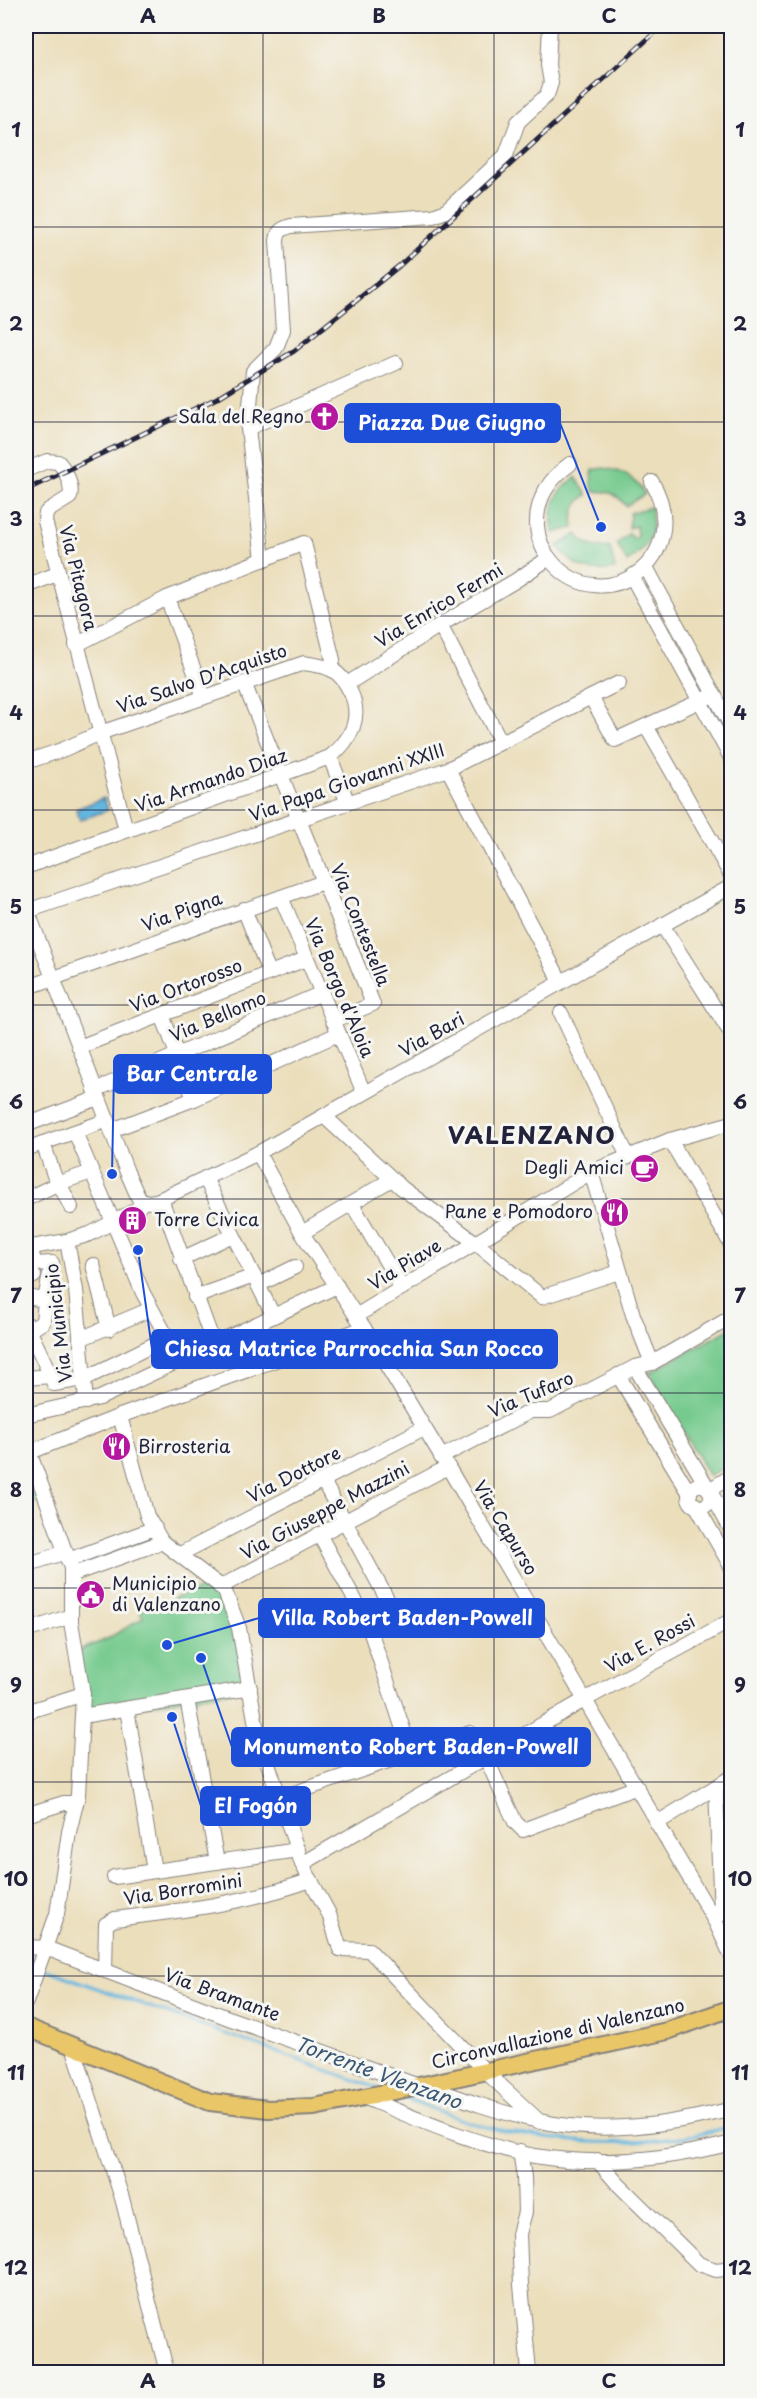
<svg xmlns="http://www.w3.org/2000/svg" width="757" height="2398" viewBox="0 0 757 2398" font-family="'Playpen Sans',sans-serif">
<rect width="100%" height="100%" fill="#f6f6f2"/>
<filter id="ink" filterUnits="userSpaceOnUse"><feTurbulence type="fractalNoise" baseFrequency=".0167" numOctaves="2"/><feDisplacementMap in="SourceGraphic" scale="12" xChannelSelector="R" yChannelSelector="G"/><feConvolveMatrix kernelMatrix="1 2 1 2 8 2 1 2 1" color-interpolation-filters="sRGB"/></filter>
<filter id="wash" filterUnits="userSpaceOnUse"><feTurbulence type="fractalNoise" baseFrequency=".008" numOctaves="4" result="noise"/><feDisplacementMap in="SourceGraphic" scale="24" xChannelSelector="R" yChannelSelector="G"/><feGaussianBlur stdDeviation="1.35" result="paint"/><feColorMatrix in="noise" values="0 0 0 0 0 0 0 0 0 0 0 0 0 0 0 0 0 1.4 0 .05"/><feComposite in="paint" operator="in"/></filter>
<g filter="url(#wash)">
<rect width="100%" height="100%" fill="#ebdebb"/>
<g fill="#76ca8e" stroke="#4c7664" stroke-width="1.5">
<path d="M604 468C623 471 635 478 645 494L626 506C617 494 609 490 594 492L591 482 593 470Z"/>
<path d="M576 477 587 495C574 503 572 514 574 528L553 533C549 507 554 493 576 477Z"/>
<path d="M651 507C656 533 649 548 627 562L617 544 629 533 633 539 637 536 636 526 629 528 630 513Z"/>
<path d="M577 534C585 546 596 549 610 547L615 569C589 574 573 568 558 546Z"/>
<polygon points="731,1328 731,1464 709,1476 649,1373"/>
<polygon points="26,1462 40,1501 26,1505"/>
<polygon points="211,1585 224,1589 250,1688 82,1716 76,1652 107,1639 143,1618 140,1610"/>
</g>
<polygon fill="#64b6df" stroke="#436c8d" stroke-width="1.5" points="104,798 108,810 80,820 76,809"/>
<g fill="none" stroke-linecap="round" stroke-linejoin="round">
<g stroke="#64b6df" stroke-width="3">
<polyline points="26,1963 35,1966"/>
<polyline points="41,1968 377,2088"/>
<path d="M400 2096C427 2106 455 2119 482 2126 565 2146 649 2150 732 2126"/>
</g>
</g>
</g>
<g filter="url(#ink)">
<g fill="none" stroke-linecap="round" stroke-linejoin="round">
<defs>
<g id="minor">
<polyline points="248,428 396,363"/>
<path d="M570 464C548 480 536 499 537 526 538 539 544 553 553 563 603 620 696 559 652 482"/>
<path d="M26 470 47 461 58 462C66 470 73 486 70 497L49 510 46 513 45 521 126 830"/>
<path d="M263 560 248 428 253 371 276 348 283 330 277 241C278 231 281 229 291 226L433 216 446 211 506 155 518 122 547 95 551 83 548 65 550 26"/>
<polyline points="646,567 732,728"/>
<polyline points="632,577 732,760"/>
<polyline points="26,586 57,574"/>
<polyline points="167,598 204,697"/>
<polyline points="440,625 501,742"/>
<polyline points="76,645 167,598 304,543 333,660 331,669"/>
<polyline points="244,683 373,1004 333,1021"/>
<polyline points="347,684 440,625 515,581 549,558"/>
<polyline points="591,697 619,683"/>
<polyline points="646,726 732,877"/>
<polyline points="330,757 347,801"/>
<path d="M26 762 62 750 100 733 304 663C313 665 323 665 332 670 340 674 346 683 350 691 363 717 351 740 330 757L26 867"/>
<polyline points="448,769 561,982"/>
<polyline points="281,897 364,1093"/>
<polyline points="26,907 127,1172 139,1199 144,1201"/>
<polyline points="244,909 269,972"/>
<polyline points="27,911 448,769 591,697 615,740 713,695"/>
<polyline points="662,925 732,1035"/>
<polyline points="26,988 323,882"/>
<polyline points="561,1013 628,1157"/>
<polyline points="162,1015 194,1099"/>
<polyline points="79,1047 306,959"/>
<polyline points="95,1090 322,993"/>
<polyline points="324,1116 402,1188 476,1243 542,1297 619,1272"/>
<polyline points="26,1125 98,1098"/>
<polyline points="112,1130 194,1099 338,1034"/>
<polyline points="75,1132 143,1293 180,1361"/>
<polyline points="670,1140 732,1246"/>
<polyline points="43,1143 57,1184"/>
<polyline points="26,1149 108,1120"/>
<polyline points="258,1153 302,1233 364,1328 448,1467 716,1923 732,1957"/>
<polyline points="591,1172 633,1315 652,1363"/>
<polyline points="205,1178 273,1315"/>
<polyline points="59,1183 71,1207"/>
<polyline points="26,1196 28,1198 59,1183 92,1172"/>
<polyline points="161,1199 214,1345"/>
<polyline points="144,1201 149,1202 159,1200 258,1153 732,886"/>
<polyline points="352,1204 402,1288"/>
<polyline points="302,1233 392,1179"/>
<polyline points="67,1241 76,1290 86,1402"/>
<polyline points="26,1248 67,1241 90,1234 136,1210 144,1201"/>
<polyline points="181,1259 233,1235"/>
<polyline points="93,1265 109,1329"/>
<polyline points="26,1277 34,1276"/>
<polyline points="258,1285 295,1267"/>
<polyline points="26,1297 45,1300"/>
<polyline points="195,1297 254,1276"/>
<polyline points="356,1316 591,1172 670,1140 732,1123"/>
<polyline points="26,1323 51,1376"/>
<polyline points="26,1333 43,1322 45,1300 52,1263 34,1264 31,1246"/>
<polyline points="80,1339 151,1309"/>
<polyline points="635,1367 708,1488"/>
<polyline points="618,1375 690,1494"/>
<polyline points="26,1378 51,1376 54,1384 84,1379 167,1338"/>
<polyline points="26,1415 100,1398 337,1286"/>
<polyline points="120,1416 147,1516 162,1542 224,1589 239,1628 257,1731 302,1864 329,1914 340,1949 369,1950 486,2072 540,2122"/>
<polyline points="26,1443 71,1568 71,1622 83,1694 78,1795 69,1832 57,1914 26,2002"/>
<polyline points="28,1453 120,1416 364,1328"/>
<polyline points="441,1457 531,1411 550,1411 635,1367 652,1363 732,1317"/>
<polyline points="323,1481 393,1610"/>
<circle cx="700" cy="1496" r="11"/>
<polyline points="709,1490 732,1476"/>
<polyline points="711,1493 732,1531"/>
<polyline points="696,1505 732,1568"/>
<polyline points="319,1534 368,1624 411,1753"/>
<polyline points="180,1554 424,1428"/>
<polyline points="68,1560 155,1528"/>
<polyline points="26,1565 66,1552"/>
<polyline points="71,1575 162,1542"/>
<polyline points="220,1587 448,1467"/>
<polyline points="26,1631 71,1616"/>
<polyline points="187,1699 217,1862"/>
<polyline points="127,1709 154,1871"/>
<polyline points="26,1712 83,1694"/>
<polyline points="82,1716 250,1688"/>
<polyline points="280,1798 470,1733 477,1738 515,1822 523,1830 637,1787"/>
<polyline points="26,1815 64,1803 76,1803"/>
<polyline points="657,1823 732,1777"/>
<polyline points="302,1864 586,1699 732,1620"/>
<polyline points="114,1877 298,1850"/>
<polyline points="714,1919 721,1914 716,1787"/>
<polyline points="26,1947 46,1948 231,2019 419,2086"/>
<path d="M105 1971 106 1924 115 1919C181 1911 247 1903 311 1880"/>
<polyline points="73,2046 122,2198 167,2372"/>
<path d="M424 2085C462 2099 500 2113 539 2121 603 2135 669 2125 732 2109"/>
<path d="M366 2098C419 2120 479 2146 535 2156 600 2167 669 2159 732 2143"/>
<polyline points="520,2151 524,2177 525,2212 519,2234 521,2285 529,2372"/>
<polyline points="597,2160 617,2183 699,2264 716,2270 732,2268"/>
</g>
<polyline id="major" points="26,2027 210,2102 268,2109 314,2107 419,2086 667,2031 732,2008"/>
</defs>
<use href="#minor" stroke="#86807b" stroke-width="16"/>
<use href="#major" stroke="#86807b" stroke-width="20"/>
<use href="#minor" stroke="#fff" stroke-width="14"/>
<use href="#major" stroke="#e9c769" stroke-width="16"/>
<defs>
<polyline id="rail" points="26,490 217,398 294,351 399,266 662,26"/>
</defs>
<use href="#rail" stroke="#22223b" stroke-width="5"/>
<use href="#rail" stroke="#f6f6f2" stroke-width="3" stroke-dasharray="9" stroke-linecap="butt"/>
</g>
</g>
<path fill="none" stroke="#22223b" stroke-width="1.5" stroke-opacity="0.55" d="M263 26V2372M494 26V2372M26 227H732M26 422H732M26 616H732M26 810H732M26 1005H732M26 1199H732M26 1393H732M26 1588H732M26 1782H732M26 1976H732M26 2171H732"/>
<defs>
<symbol id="church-disc" viewBox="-11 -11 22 22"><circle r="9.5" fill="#b5179e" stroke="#f6f6f2"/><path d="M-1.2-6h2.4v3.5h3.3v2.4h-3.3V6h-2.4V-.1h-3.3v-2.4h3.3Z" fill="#fff"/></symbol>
<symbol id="cafe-disc" viewBox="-11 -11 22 22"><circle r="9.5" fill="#b5179e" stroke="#f6f6f2"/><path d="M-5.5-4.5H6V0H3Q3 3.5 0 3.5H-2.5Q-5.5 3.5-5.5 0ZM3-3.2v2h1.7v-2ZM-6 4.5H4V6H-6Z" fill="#fff"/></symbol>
<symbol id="restaurant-disc" viewBox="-11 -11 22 22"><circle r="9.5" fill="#b5179e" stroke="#f6f6f2"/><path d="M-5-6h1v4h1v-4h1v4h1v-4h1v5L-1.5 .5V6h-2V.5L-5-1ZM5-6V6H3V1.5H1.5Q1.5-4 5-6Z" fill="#fff"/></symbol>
<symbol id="building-disc" viewBox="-11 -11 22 22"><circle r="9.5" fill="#b5179e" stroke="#f6f6f2"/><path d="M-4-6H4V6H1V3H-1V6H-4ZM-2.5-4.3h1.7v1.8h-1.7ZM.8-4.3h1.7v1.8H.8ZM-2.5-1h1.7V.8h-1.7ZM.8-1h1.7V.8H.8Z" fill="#fff"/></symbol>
<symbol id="civic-disc" viewBox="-11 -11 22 22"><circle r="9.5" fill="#b5179e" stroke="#f6f6f2"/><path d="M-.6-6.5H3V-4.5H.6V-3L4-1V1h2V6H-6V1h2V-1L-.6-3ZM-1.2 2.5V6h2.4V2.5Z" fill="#fff"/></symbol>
</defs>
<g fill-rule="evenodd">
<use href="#church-disc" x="308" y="400" width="33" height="33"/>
<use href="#cafe-disc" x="628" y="1152" width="33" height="33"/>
<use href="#restaurant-disc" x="598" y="1196" width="33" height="33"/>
<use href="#building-disc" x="116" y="1204" width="33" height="33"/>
<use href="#restaurant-disc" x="100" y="1430" width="33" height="33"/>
<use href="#civic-disc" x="74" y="1578" width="33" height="33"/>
</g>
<g text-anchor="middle" stroke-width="6" stroke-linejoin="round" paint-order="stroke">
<g font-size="18" fill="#22223b" stroke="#f6f6f2" text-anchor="end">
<text x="304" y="423">Sala del Regno</text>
<text x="624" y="1174">Degli Amici</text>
<text x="593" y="1218">Pane e Pomodoro</text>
<text x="154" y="1226" text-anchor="start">Torre Civica</text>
<text x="138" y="1453" text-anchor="start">Birrosteria</text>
<text x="112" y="1590" text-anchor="start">Municipio<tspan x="112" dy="21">di Valenzano</tspan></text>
</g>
<g font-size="18" fill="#22223b" stroke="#f6f6f2">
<text transform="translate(78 578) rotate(76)" y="6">Via Pitagora</text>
<text transform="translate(439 606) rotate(-31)" y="6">Via Enrico Fermi</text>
<text transform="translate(202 679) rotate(-19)" y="6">Via Salvo D'Acquisto</text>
<text transform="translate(211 781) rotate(-19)" y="6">Via Armando Diaz</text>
<text transform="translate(347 783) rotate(-19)" y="6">Via Papa Giovanni XXIII</text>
<text transform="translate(182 912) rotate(-20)" y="6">Via Pigna</text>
<text transform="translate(360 925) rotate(68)" y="6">Via Contestella</text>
<text transform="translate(186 986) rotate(-21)" y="6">Via Ortorosso</text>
<text transform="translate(339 988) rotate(67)" y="6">Via Borgo d'Aloia</text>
<text transform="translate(218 1017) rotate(-23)" y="6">Via Bellomo</text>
<text transform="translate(432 1035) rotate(-29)" y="6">Via Bari</text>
<text transform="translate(405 1265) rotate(-31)" y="6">Via Piave</text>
<text transform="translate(59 1323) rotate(-97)" y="6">Via Municipio</text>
<text transform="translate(531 1395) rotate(-23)" y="6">Via Tufaro</text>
<text transform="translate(294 1475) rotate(-27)" y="6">Via Dottore</text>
<text transform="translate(325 1511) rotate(-28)" y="6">Via Giuseppe Mazzini</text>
<text transform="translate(505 1528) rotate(59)" y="6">Via Capurso</text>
<text transform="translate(650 1644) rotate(-29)" y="6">Via E. Rossi</text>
<text transform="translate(183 1890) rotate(-9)" y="6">Via Borromini</text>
<text transform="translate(222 1995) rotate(20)" y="6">Via Bramante</text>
<text transform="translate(558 2034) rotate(-13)" y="6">Circonvallazione di Valenzano</text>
</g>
<g font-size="20" font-style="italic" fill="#395674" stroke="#f6f6f2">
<text transform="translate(378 2073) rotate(20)" y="7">Torrente Vlenzano</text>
</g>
<g font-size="24" font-weight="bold" letter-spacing="1.5" fill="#22223b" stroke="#f6f6f2">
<text x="532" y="1144">VALENZANO</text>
</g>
</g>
<path fill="none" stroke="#1d4ed8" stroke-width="2" d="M601 527L560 423M112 1174L114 1074M138 1250L152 1349M167 1645L259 1618M201 1658L232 1747M172 1717L201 1806"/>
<g fill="#1d4ed8" stroke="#f6f6f2" stroke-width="2">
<circle cx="601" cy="527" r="6"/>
<circle cx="112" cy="1174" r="6"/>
<circle cx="138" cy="1250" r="6"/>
<circle cx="167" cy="1645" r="6"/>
<circle cx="201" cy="1658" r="6"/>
<circle cx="172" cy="1717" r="6"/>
</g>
<g fill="#1d4ed8" stroke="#1d4ed8" stroke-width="2">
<rect x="345" y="404" width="215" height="38" rx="6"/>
<rect x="114" y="1055" width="157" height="38" rx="6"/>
<rect x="152" y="1330" width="405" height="38" rx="6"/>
<rect x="259" y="1599" width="285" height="38" rx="6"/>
<rect x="232" y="1728" width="358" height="38" rx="6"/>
<rect x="201" y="1787" width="109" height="38" rx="6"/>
</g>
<g font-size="20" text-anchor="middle" font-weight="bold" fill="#fff">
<text x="452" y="430">Piazza Due Giugno</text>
<text x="192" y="1081">Bar Centrale</text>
<text x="354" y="1356">Chiesa Matrice Parrocchia San Rocco</text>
<text x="402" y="1625">Villa Robert Baden-Powell</text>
<text x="411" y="1754">Monumento Robert Baden-Powell</text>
<text x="256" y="1813">El Fogón</text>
</g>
<rect width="757" height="2398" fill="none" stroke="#f6f6f2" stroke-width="66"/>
<rect x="33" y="33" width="691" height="2332" fill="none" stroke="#22223b" stroke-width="2"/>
<g font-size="20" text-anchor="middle" font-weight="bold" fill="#22223b">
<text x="148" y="23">A</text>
<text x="379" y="23">B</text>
<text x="609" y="23">C</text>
<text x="16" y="137">1</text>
<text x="740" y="137">1</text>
<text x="16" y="331">2</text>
<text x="740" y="331">2</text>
<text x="16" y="526">3</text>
<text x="740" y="526">3</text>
<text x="16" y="720">4</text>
<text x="740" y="720">4</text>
<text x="16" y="914">5</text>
<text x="740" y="914">5</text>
<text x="16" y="1109">6</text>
<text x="740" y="1109">6</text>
<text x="16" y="1303">7</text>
<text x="740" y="1303">7</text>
<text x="16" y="1497">8</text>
<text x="740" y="1497">8</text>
<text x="16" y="1692">9</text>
<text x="740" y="1692">9</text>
<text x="16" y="1886">10</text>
<text x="740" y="1886">10</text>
<text x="16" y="2080">11</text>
<text x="740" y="2080">11</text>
<text x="16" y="2275">12</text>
<text x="740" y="2275">12</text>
<text x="148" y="2388">A</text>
<text x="379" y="2388">B</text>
<text x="609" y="2388">C</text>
</g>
</svg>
